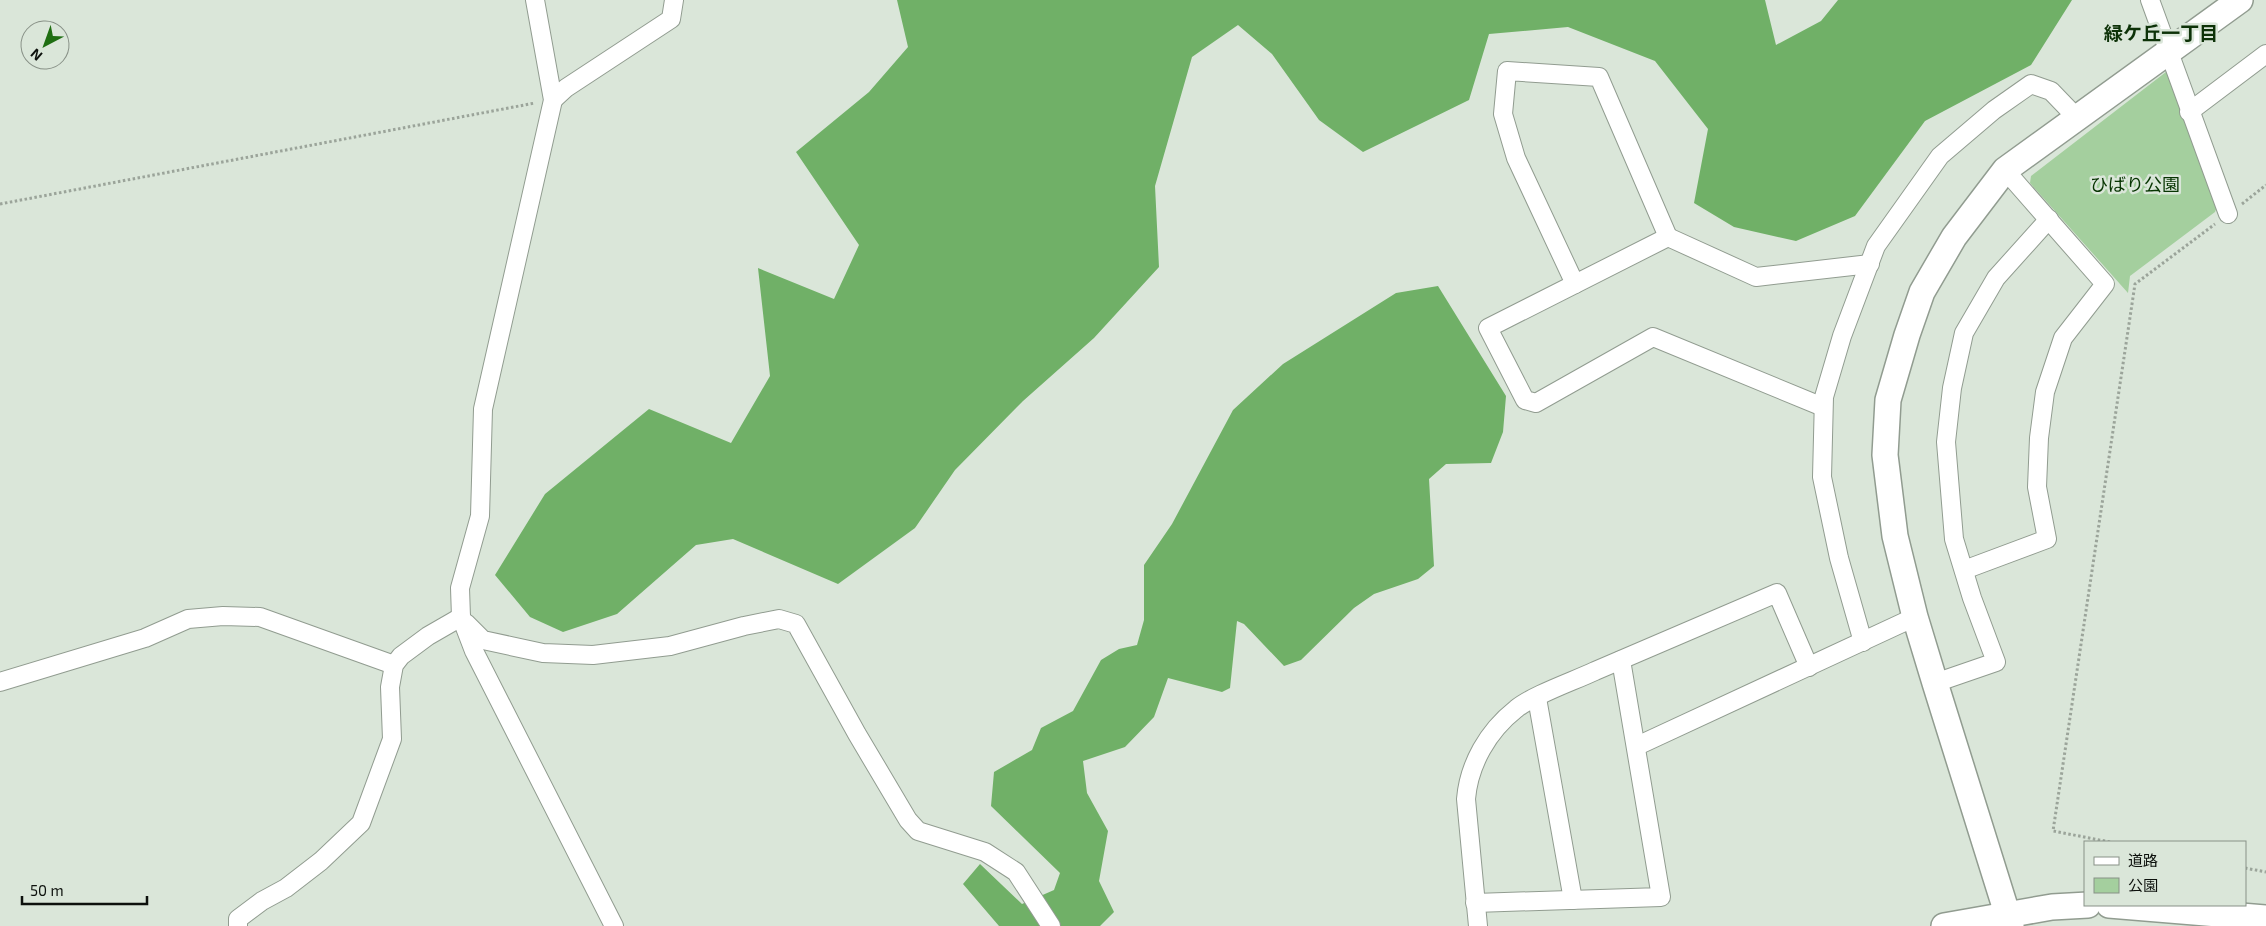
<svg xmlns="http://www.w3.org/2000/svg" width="2266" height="926" viewBox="0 0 2266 926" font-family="'Exo 2','Noto Sans JP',sans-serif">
<rect width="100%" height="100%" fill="#dae6d9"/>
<polygon fill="#a4cf9e" points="2166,72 2172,75 2217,207 2215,212 2130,276 2128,293 2030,183 2031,176"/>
<g fill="#70b067">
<polygon points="897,0 1765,0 1776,45 1821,21 1838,0 2072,0 2031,65 1925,121 1855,216 1796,241 1734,227 1694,203 1708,129 1655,61 1568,27 1489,34 1469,100 1363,152 1319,120 1272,54 1238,25 1192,57 1155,186 1159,267 1094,338 1023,401 955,470 915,528 838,584 733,539 696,545 617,614 563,632 530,617 495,575 545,494 649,409 731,443 770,376 758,268 834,299 859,245 796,152 869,92 908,47"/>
<polygon points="1438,286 1506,396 1503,432 1491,463 1446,464 1429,479 1434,566 1418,579 1374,594 1354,608 1301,660 1284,666 1244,624 1237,621 1230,688 1222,692 1168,678 1154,717 1125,747 1083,761 1087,793 1108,831 1099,881 1114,912 1100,926 999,926 963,884 980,864 1022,904 1054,890 1060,873 991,806 994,772 1032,750 1041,728 1073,711 1101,660 1119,649 1137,645 1144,620 1144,565 1172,524 1233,410 1283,364 1396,293"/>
</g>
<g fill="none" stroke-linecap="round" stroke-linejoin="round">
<defs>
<g id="street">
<polyline points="535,0 553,100 483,409 480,516 460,588 461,617 474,651 614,926"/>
<polyline points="2150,0 2228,214"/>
<polyline points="553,100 566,88 671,19 674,0"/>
<polyline points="2189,112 2266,54"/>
<polyline points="1575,284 1516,158 1503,114 1507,71 1599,77 1668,237"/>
<polyline points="1823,407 1653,337 1536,403 1525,400 1488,328 1668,237 1756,277 1870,264"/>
<polyline points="1964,570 2047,539 2037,487 2039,438 2045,392 2063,338 2105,284 2005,170"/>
<polyline points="466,623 483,640 543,653 593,655 670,646 744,626 779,619 796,624 857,734 908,820 918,831 985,852 1016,872 1051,926"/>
<polyline points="1863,642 1839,558 1822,477 1824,397 1842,336 1876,246 1940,156 1994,110 2031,84 2051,91 2077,118"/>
<polyline points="0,682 145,638 188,619 223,616 260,617 394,665"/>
<polyline points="1935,683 1996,662 1972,598 1954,539 1946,442 1952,388 1964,333 1996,278 2049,219"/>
<polyline points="1537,698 1573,900"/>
<polyline points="1637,746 1915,617"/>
<polyline points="1475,903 1661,897 1621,660"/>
<polyline points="238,926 238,919 262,901 286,888 321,861 361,823 392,739 390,687 394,665 401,656 428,636 461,617"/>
<path d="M1478 926 1466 799C1469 764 1488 731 1516 709 1533 695 1574 681 1595 671 1656 645 1716 619 1777 593L1809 667"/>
</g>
<g id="secondary">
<polyline points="2109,905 2266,918"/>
<polyline points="1944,926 2052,907 2088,905"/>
<polyline points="2011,926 1935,683 1915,617 1895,536 1885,455 1888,400 1907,335 1922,292 1954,237 2005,170 2240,0"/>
</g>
</defs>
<use href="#street" stroke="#919c90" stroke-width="20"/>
<use href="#secondary" stroke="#919c90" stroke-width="28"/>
<g stroke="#9ba49a" stroke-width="3" stroke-dasharray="2.5 2.5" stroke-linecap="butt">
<polyline points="0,204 535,103"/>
<polyline points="2242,204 2266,185"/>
<polyline points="2110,842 2053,831 2135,284 2215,224"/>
<polyline points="2245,868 2266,872"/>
</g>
<use href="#street" stroke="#fff" stroke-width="18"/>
<use href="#secondary" stroke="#fff" stroke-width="25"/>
</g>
<g text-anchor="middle" stroke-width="5" stroke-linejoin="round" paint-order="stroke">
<g font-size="18" fill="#073502" stroke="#dae6d9">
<text x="2135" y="191">ひばり公園</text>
</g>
<g font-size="19" font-weight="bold" fill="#0d3208" stroke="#dae6d9">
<text x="2161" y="40">緑ケ丘一丁目</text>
</g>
</g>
<rect x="2084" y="841" width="162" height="65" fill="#dae6d9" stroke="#889187"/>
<rect x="2094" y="857" width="25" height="8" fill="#ffffff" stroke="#889187"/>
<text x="2128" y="866" font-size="15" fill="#0d110d">道路</text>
<rect x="2094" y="878" width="25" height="15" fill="#a4cf9e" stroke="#889187"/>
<text x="2128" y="891" font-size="15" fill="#0d110d">公園</text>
<g transform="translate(45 45) rotate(221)"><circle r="24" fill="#dae6d9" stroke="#889187"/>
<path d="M0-4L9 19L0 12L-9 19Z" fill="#1f6e12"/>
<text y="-8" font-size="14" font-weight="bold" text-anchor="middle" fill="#0d110d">N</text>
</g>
<path d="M22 896v8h125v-8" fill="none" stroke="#0d110d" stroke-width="2.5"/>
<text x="30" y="896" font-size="15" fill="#0d110d" stroke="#dae6d9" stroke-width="4" paint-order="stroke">50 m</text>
</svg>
